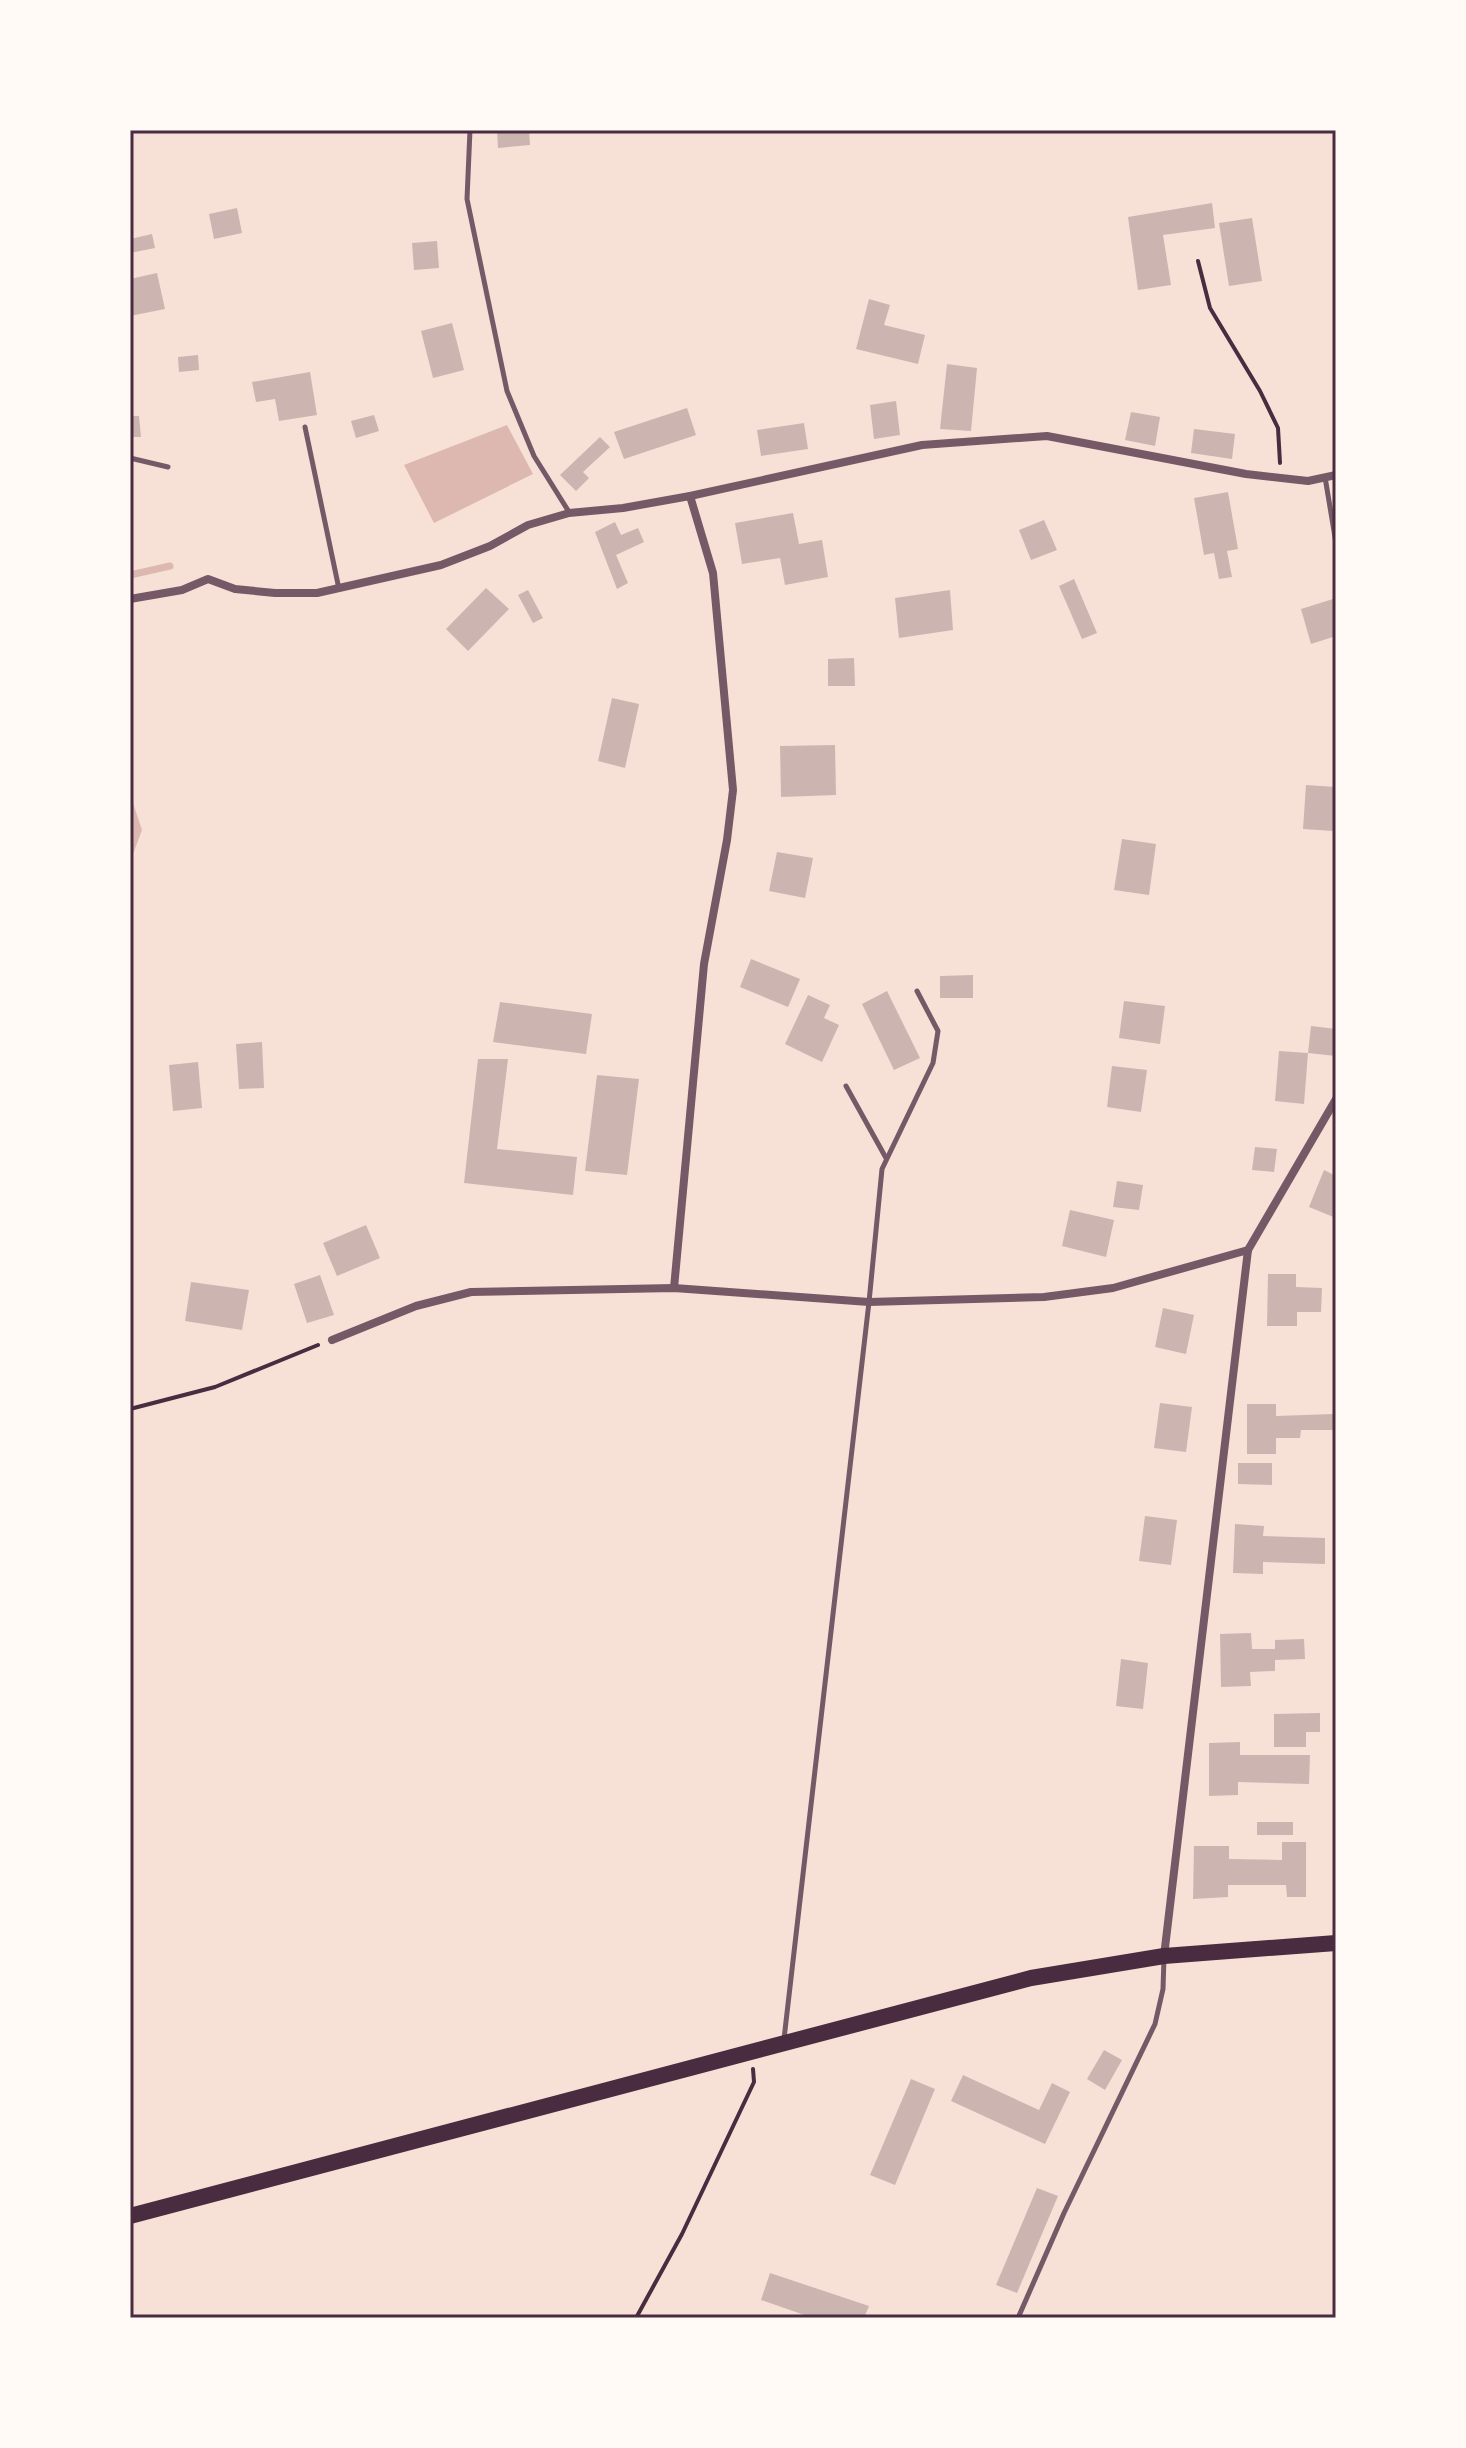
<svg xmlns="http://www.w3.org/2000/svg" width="1466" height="2448" viewBox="0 0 1466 2448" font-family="Commissioner,sans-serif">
<rect width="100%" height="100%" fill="#f7e1d7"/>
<g fill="#dcb8b0">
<polygon points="507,425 533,474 434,523 404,465"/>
<polygon points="130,794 142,830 130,862"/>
</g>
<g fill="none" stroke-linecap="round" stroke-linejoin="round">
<polyline stroke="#dcb8b0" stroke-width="7" points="130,575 170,566"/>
</g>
<g fill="#ccb4b1">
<polygon points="497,130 529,130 530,145 498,148"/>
<polygon points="1212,203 1215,228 1163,235 1171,285 1138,290 1128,217"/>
<polygon points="237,208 242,233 214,239 209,214"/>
<polygon points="1252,218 1262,281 1229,286 1219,223"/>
<polygon points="152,234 155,248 130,253 130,239"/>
<polygon points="437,241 439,268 414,270 412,243"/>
<polygon points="157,273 165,309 130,316 130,279"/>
<polygon points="869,299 890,305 884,325 925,335 918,364 856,349"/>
<polygon points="452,323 464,370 433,378 421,331"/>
<polygon points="198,355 199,370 179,372 178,357"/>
<polygon points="947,364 977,368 971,431 940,429"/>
<polygon points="310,372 317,415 279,421 275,399 256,402 252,382"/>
<polygon points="896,401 900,435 874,439 870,405"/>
<polygon points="687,408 696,435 624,459 614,432"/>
<polygon points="1131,412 1160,417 1155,446 1125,440"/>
<polygon points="374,415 379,431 356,438 351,421"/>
<polygon points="130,416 139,416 141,437 130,437"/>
<polygon points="804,423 808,449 761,456 757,430"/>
<polygon points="1194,429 1235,434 1232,459 1191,453"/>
<polygon points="600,437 610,447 583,472 589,478 576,491 560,475"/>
<polygon points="1228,492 1238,549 1227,551 1232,577 1219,579 1214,553 1204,555 1194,498"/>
<polygon points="793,513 799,544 822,540 828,577 785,585 780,558 742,564 735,523"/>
<polygon points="1044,520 1057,550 1031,560 1019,530"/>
<polygon points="615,522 621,535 638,528 644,542 616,555 628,583 617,589 595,532"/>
<polygon points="1074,579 1097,633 1082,639 1059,586"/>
<polygon points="486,588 509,609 468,651 446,629"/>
<polygon points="528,590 543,618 533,623 518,595"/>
<polygon points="950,590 953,630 899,638 895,598"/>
<polygon points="1333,599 1336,611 1336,636 1311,644 1301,609"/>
<polygon points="854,658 855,686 828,686 828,659"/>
<polygon points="612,698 639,704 625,768 598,761"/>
<polygon points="835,745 836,795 781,797 780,746"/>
<polygon points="1306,785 1336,787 1334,831 1303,829"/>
<polygon points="1122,839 1156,844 1149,895 1114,890"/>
<polygon points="777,852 813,858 805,898 769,891"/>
<polygon points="751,959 800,979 788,1007 740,987"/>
<polygon points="973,975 973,998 940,998 940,976"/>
<polygon points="887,991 920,1058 894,1070 862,1004"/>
<polygon points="808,995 830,1005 824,1018 839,1025 822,1062 785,1044"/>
<polygon points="1124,1001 1165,1006 1160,1044 1119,1038"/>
<polygon points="500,1002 592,1014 586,1054 493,1042"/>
<polygon points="1311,1026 1336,1029 1336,1056 1308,1053"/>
<polygon points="262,1042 264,1088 239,1089 236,1044"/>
<polygon points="1279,1051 1308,1053 1304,1104 1275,1101"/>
<polygon points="478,1059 508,1059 497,1149 577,1157 573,1195 464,1183"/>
<polygon points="198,1062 202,1108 173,1111 169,1065"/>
<polygon points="1112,1066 1147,1070 1141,1112 1107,1107"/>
<polygon points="597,1075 639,1079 627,1175 585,1171"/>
<polygon points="1255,1147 1277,1149 1274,1172 1252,1170"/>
<polygon points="1324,1170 1336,1176 1336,1218 1309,1207"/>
<polygon points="1117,1181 1143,1185 1139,1210 1113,1207"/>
<polygon points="1070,1210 1114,1220 1106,1257 1062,1246"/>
<polygon points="366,1225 380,1258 337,1276 323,1243"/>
<polygon points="1268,1274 1296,1274 1296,1287 1322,1288 1321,1312 1297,1312 1297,1326 1267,1326"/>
<polygon points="320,1275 334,1315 307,1323 294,1284"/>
<polygon points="191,1282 249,1290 242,1330 185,1321"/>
<polygon points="1163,1308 1194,1315 1186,1354 1155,1347"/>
<polygon points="1160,1403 1192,1407 1186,1452 1154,1448"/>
<polygon points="1247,1404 1276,1404 1276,1416 1334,1414 1334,1430 1301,1430 1300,1438 1276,1438 1276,1454 1247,1454"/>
<polygon points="1238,1463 1272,1463 1272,1485 1238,1484"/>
<polygon points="1145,1516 1177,1520 1171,1565 1139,1561"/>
<polygon points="1235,1524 1264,1526 1263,1536 1325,1538 1325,1564 1263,1562 1263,1574 1233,1573"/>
<polygon points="1251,1633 1252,1649 1275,1649 1275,1640 1304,1639 1305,1659 1275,1660 1275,1671 1250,1672 1251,1686 1221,1687 1220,1634"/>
<polygon points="1121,1659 1148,1663 1143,1709 1116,1706"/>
<polygon points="1320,1713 1320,1732 1306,1732 1306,1747 1274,1747 1274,1714"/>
<polygon points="1240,1742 1240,1755 1310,1755 1309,1784 1238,1782 1238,1795 1209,1796 1209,1743"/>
<rect x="1257" y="1822" width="36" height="13"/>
<polygon points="1282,1842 1306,1842 1306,1897 1287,1897 1286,1885 1228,1885 1228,1897 1193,1899 1194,1846 1229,1846 1229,1859 1282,1860"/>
<polygon points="1104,2050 1122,2060 1105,2090 1087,2079"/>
<polygon points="963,2075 1039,2110 1052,2083 1070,2092 1045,2144 951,2101"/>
<polygon points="911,2079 935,2089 895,2185 870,2175"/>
<polygon points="1037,2188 1058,2196 1017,2293 996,2285"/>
<polygon points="770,2273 869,2306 864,2318 813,2318 761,2300"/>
</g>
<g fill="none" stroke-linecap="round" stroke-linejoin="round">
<g stroke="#4a2c40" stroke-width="4">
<polyline points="1198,261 1210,308 1260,391 1278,428 1280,463"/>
<polyline points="130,1409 215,1387 318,1345"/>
<polyline points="636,2318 682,2234 754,2082 753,2069"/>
</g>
<g stroke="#755966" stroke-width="5">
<polyline points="470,130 467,199 507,391 534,456 569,512"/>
<polyline points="305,427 339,589"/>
<polyline points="130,458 168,467"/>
<polyline points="1325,477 1336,543"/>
<polyline points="846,1086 886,1158"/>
<polyline points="784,2039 869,1302 882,1169 933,1063 938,1031 917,991"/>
<polyline points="1018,2318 1064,2213 1155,2024 1163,1989 1164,1958"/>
</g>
<g stroke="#755966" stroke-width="8">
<polyline points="130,599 182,590 208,579 235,589 275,593 317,593 441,565 490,546 528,525 569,513 623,508 690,496 922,445 1047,436 1246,474 1308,481 1336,475"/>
<polyline points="674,1288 704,964 727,840 733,790 713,573 690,496"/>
<polyline points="332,1340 416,1306 471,1292 674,1288 869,1302 1044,1297 1113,1288 1248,1250"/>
<polyline points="1164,1956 1248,1250 1336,1099"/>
</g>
<polyline stroke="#4a2c40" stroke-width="16" points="130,2216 1031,1978 1164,1956 1336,1943"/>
</g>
<rect width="1466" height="2448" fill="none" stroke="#fffaf5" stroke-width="264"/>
<rect x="132" y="132" width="1202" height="2184" fill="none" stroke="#4a2c40" stroke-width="3"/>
</svg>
